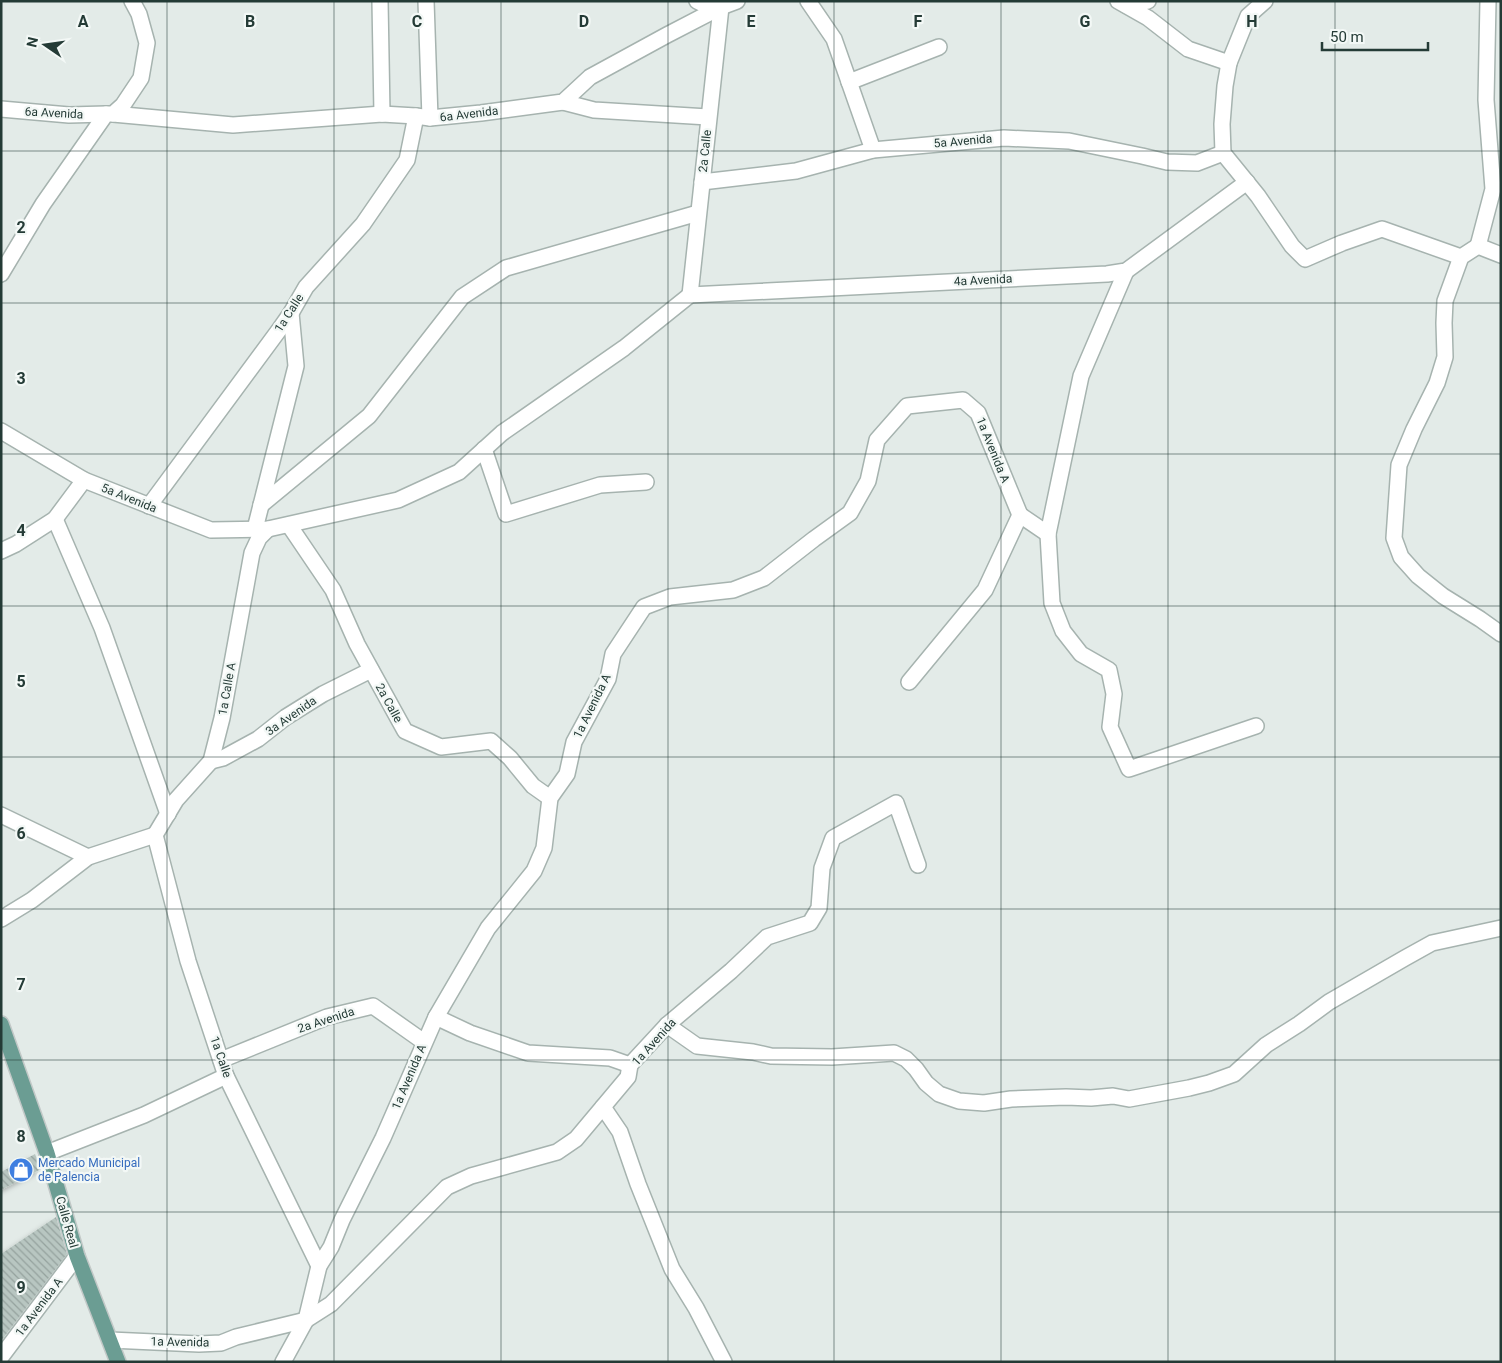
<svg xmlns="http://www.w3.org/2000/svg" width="1502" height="1363" viewBox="0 0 1502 1363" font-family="Roboto,sans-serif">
<defs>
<pattern id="building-back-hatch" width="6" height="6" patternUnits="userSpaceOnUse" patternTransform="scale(1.25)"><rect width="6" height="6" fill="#b8c6c1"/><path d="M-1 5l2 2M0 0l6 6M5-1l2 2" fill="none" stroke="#95a29e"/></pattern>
<filter id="shadow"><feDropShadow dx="-4.5" dy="4.5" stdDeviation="2.5" flood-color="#0004"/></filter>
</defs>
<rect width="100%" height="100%" fill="#e3ebe8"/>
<g fill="url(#building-back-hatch)" filter="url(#shadow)">
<polygon points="35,1154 41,1169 1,1190 1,1172"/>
<polygon points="56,1217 67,1254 1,1341 1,1254"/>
</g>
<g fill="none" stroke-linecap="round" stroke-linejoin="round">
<defs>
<g id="street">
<polyline points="380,1 382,114"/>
<polyline points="426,1 430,118"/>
<polyline points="697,1 703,4 721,7"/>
<polyline points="808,1 834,39 873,150"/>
<polyline points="1118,1 1148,18 1188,49 1229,63"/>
<polyline points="1265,1 1248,16 1229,63 1225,86 1222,124 1223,153 1258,196 1292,246 1305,259 1342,243 1382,229 1461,257"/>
<polyline points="1488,1 1486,100 1493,189 1478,246 1501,255"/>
<polyline points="1126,5 1148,1"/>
<polyline points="849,82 939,47"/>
<polyline points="563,102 594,110 708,117"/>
<polyline points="1,109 69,115 106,114"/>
<polyline points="113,114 233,125 382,114 416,116 430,118 481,113 563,102 590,77 667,35 721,7 737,1"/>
<polyline points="702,182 796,171 873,150 1004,138 1069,141 1142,156 1167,162 1197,163 1223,153"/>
<polyline points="1478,246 1461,257 1445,301 1444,323 1445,357 1437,383 1414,429 1399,465 1394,538 1401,557 1418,576 1443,596 1480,619 1501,634"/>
<polyline points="1,274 43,204 106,114 113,114 123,105 141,78 147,43 139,14 132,1"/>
<polyline points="690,295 1107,274 1126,271 1247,182"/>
<polyline points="690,295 721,7"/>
<polyline points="1,431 84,480 211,530 268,529 398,500 459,472 502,433 624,348 690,295"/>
<polyline points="484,449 506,514 600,485 646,482"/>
<polyline points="261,505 369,416 462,297 506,268 698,213"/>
<polyline points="149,506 279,330 291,313 306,287 363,224 407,160 416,116"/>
<polyline points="1020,515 1048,534 1081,376 1126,271"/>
<polyline points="55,519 102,628 168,814"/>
<polyline points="289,525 333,590 357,644 405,731 441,747 491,741 510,758 533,786 550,798"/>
<polyline points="255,529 296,366 291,313"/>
<polyline points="1048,534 1052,603 1063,631 1081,654 1109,670 1114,694 1110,727 1129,769 1256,726"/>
<polyline points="1,551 16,544 55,519 84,480"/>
<polyline points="909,682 985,590 1020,515"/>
<polyline points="211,761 223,758 258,739 286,717 323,694 371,670"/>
<polyline points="1,815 88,857"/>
<polyline points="155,835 188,961 226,1076 319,1266"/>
<polyline points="155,835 176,800 211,761 222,718 252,553 259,538 268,529"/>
<polyline points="1,919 32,900 88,857 155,835"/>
<polyline points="436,1017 470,1033 528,1053 610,1058 630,1065"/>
<polyline points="667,1025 697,1046 753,1052 771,1056 832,1057 894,1053 906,1059 916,1069 926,1083 939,1094 959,1101 984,1103 1011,1099 1066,1097 1091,1098 1113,1096 1129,1099 1189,1088 1209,1083 1234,1074 1266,1045 1299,1024 1329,1002 1405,958 1432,943 1501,928"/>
<polyline points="221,1060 327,1017 373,1006 424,1042"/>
<polyline points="603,1107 620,1132 638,1184 672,1269 696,1308 724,1362"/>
<polyline points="47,1153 144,1115 226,1076"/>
<polyline points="110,1340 199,1344 221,1343 236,1337 306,1320 331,1304 447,1187 471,1176 557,1152 576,1139 628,1077 630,1065 667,1025 731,971 767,937 810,923 819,908 822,868 833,838 896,803 918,865"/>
<polyline points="1,1357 77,1256"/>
<polyline points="283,1362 306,1320 319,1266 331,1247 342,1220 383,1138 436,1017 488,928 534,871 544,848 550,798 567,774 574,742 608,679 613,654 644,607 670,597 733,590 764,578 814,539 850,513 868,481 877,440 907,406 963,400 978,413 1020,515"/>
</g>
<polyline id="primary" points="1,1024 47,1153 77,1256 118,1362"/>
</defs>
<use href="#street" stroke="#a6b3af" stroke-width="18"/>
<use href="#primary" stroke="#c2c8c7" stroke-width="18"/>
<use href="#street" stroke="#fff" stroke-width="15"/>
<use href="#primary" stroke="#6b9d93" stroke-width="15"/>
</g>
<path fill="none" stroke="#243b36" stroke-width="1" stroke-opacity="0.55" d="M167 1V1362M334 1V1362M501 1V1362M668 1V1362M834 1V1362M1001 1V1362M1168 1V1362M1335 1V1362M1 151H1501M1 303H1501M1 454H1501M1 606H1501M1 757H1501M1 909H1501M1 1060H1501M1 1212H1501"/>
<defs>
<symbol id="shop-disc" viewBox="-11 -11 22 22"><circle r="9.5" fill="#3f7fe0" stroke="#f3f8f6"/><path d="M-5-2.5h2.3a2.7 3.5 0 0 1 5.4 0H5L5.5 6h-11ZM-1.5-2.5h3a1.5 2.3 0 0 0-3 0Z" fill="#fff"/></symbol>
</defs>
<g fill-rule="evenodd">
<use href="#shop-disc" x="7" y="1156" width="28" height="28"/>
</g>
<g text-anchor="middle" stroke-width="4.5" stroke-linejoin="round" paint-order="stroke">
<g font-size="12" fill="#243b36" stroke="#f3f8f6">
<text transform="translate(54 113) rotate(3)" y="4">6a Avenida</text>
<text transform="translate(469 114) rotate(-7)" y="4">6a Avenida</text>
<text transform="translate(963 141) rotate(-5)" y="4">5a Avenida</text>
<text transform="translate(705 151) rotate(-84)" y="4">2a Calle</text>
<text transform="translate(983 280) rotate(-3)" y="4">4a Avenida</text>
<text transform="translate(289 313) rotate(-57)" y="4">1a Calle</text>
<text transform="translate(993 450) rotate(68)" y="4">1a Avenida A</text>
<text transform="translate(129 498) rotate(22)" y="4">5a Avenida</text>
<text transform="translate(227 689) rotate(-80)" y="4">1a Calle A</text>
<text transform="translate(389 703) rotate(61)" y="4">2a Calle</text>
<text transform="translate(592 706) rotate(-64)" y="4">1a Avenida A</text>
<text transform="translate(291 716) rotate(-35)" y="4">3a Avenida</text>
<text transform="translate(326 1020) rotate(-18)" y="4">2a Avenida</text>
<text transform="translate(654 1042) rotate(-48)" y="4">1a Avenida</text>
<text transform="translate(221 1057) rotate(71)" y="4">1a Calle</text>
<text transform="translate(409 1077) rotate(-67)" y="4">1a Avenida A</text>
<text transform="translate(67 1222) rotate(74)" y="4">Calle Real</text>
<text transform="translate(39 1307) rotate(-53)" y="4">1a Avenida A</text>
<text transform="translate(180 1342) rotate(1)" y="4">1a Avenida</text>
</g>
<g font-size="12" fill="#366cbe" stroke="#f3f8f6" text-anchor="start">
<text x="38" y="1167">Mercado Municipal<tspan x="38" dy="14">de Palencia</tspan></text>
</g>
</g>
<g font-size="16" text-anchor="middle" font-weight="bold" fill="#243b36" stroke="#f3f8f6" stroke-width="4.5" stroke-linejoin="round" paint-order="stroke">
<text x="83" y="27">A</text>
<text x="250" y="27">B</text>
<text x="417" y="27">C</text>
<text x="584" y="27">D</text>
<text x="751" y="27">E</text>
<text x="918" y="27">F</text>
<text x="1085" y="27">G</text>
<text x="1252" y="27">H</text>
<text x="21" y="233">2</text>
<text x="21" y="384">3</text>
<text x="21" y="536">4</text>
<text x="21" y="687">5</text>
<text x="21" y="839">6</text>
<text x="21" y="990">7</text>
<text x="21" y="1142">8</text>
<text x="21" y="1293">9</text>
</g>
<rect width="1502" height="1363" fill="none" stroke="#243b36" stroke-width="5"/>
<g transform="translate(45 45) rotate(283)" stroke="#f3f8f6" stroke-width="4" paint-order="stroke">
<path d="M0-4L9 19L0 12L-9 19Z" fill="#243b36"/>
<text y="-8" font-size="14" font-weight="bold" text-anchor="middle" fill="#243b36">N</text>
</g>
<path d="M1322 42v8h106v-8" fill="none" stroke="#243b36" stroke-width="2.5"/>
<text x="1330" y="42" font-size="15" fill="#243b36" stroke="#f3f8f6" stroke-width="4" paint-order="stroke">50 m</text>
</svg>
